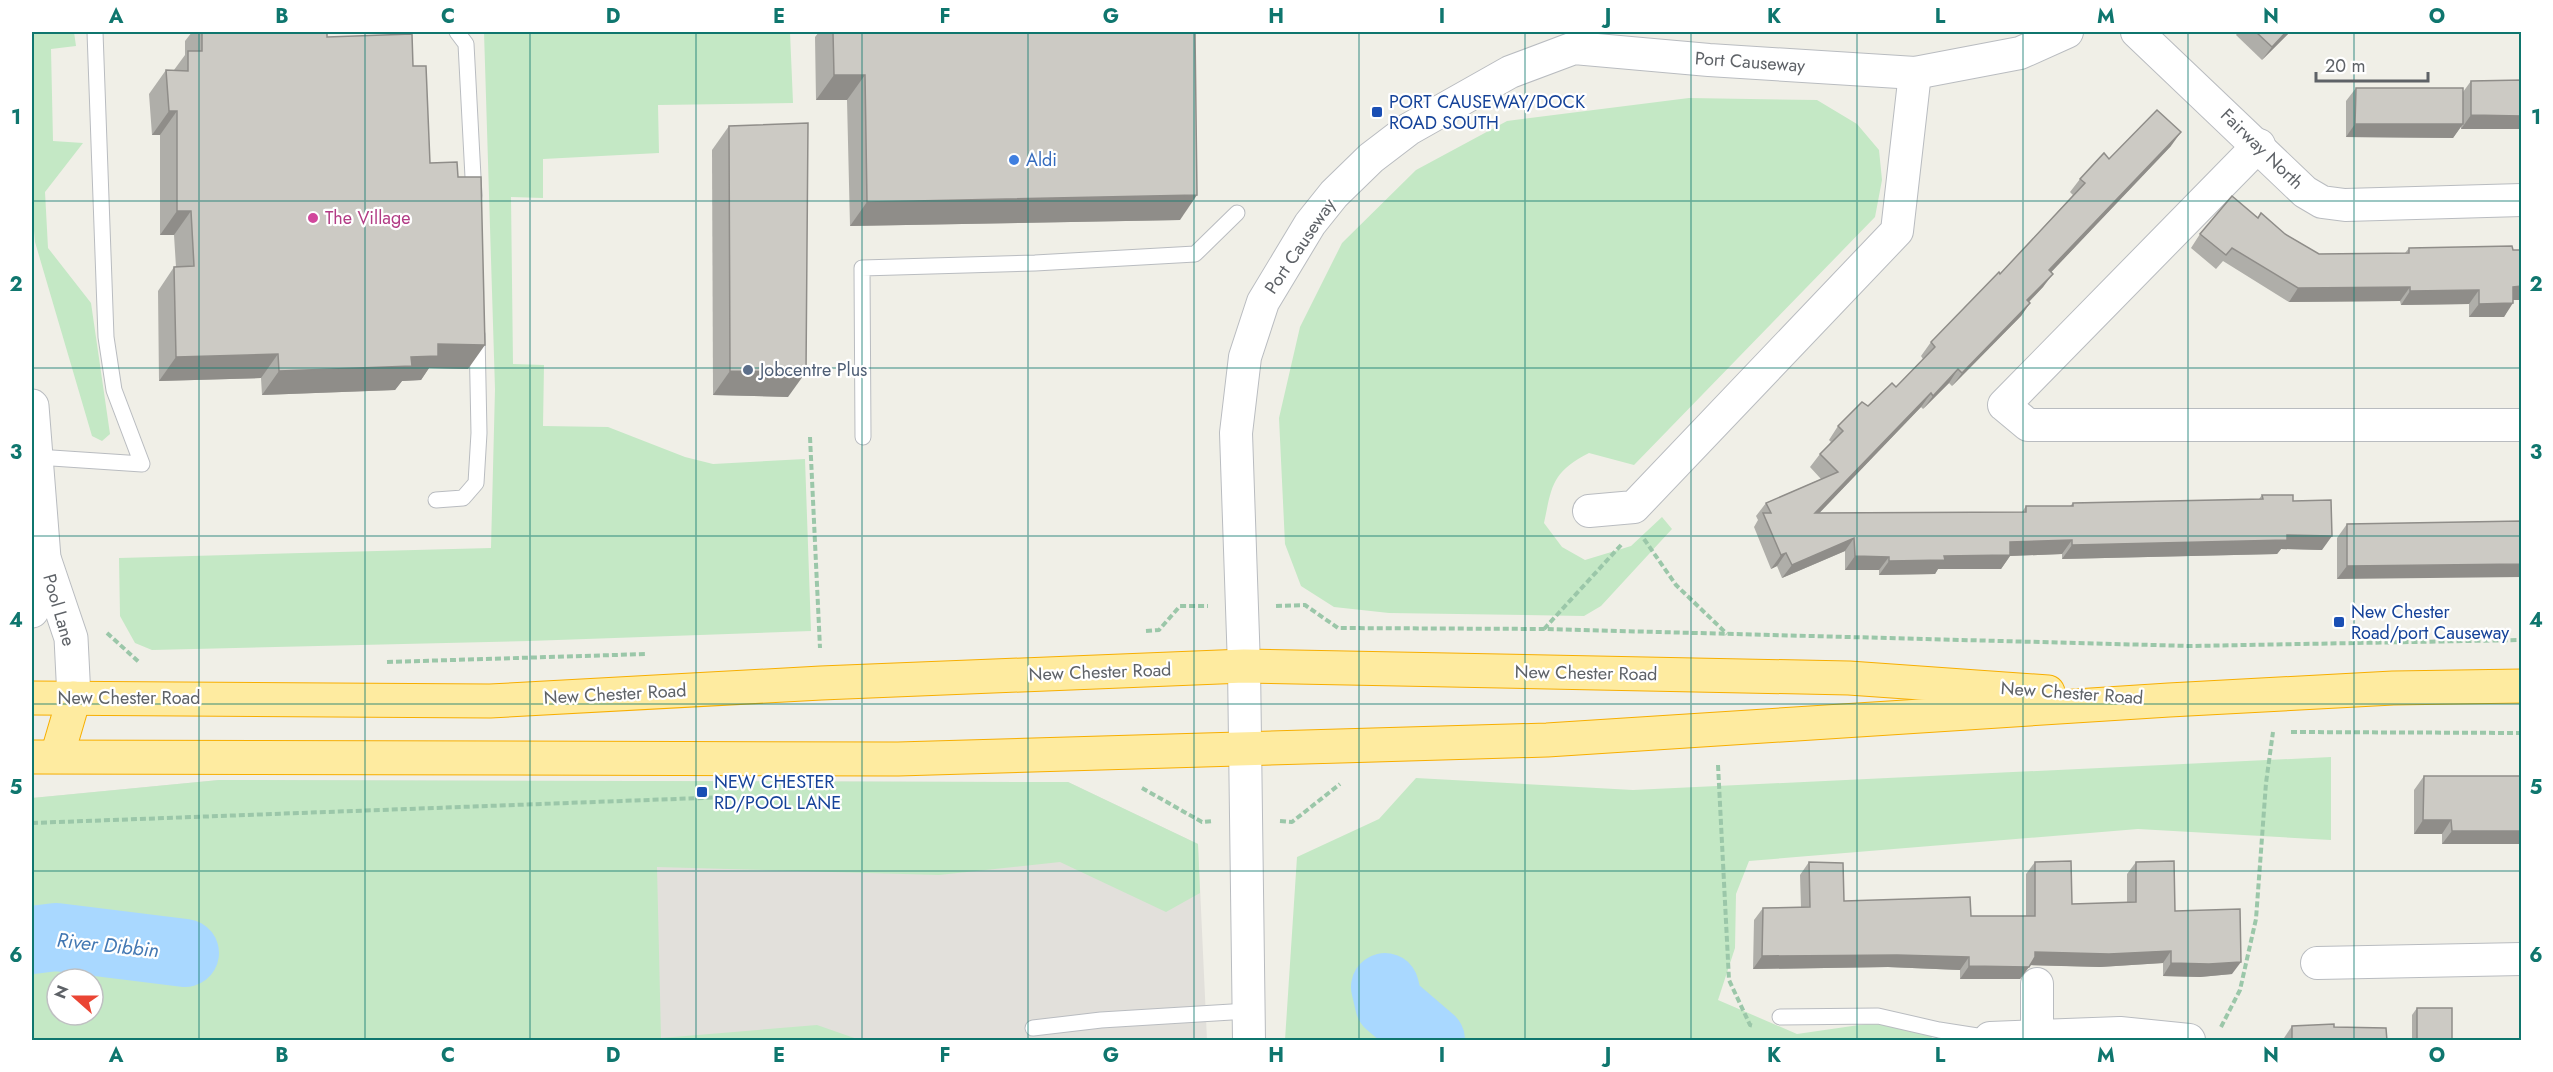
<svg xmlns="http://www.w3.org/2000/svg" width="2553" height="1072" viewBox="0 0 2553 1072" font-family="Jost,sans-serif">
<rect width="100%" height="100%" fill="#f0efe7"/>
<path fill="#e2e0db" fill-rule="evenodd" d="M219 780 1068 782 1198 844 1207 1040H32V798ZM57 979H93V1015H57Z"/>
<g fill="#c4e8c5" fill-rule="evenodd">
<polygon points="32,32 74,32 76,46 51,49 53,141 83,143 45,192 48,248 91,303 110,434 102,441 92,436 35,242 32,208"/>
<polygon points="484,32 790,32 793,103 658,105 659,153 543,159 543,198 511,197 513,364 544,365 543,426 608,427 685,457 713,464 805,459 811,631 529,641 152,650 135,643 120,616 119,558 491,548 495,389"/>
<path d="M1689 98 1817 100 1857 124 1879 150 1882 180 1875 217 1634 465 1589 453C1552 472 1552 485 1544 523L1562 547 1585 560 1631 546 1662 517 1672 529 1601 606 1584 616 1389 613 1334 607 1301 586 1285 544 1279 418 1300 327 1342 243 1416 170 1507 121Z"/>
<polygon points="2331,757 2331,840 2138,829 1749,861 1736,894 1735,948 1718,1000 1797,1034 1880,1022 1926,1031 1934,1040 1285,1040 1297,857 1379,819 1416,778 1633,790"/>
<path d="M219 780 1068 782 1198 844 1200 893 1166 912 1060 862 939 875 657 867 661 1038 817 1025 860 1040H32V960L180 970 122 916 32 924V798ZM57 979H93V1015H57Z"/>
</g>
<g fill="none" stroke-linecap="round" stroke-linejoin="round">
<g stroke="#a9d8ff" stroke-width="68">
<polyline points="32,940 56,937 185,953"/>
<polyline points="1385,987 1389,1004 1431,1040"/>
</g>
<defs>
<g id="service">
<polyline points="457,32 466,44 474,196"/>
<polyline points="863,437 862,268 1035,263 1195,254 1237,213"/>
<polyline points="37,457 142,464 114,390 106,337 95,32"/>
<polyline points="436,500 463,498 476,483 479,433 477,334"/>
<polyline points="1780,1017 1878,1016 1939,1030 1990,1038"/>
<polyline points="1033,1028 1101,1020 1248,1011"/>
</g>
<g id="minor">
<polyline points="2137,32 2305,192 2322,202 2345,205 2522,200"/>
<polyline points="2259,145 2004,405 2028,425 2522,425"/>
<polyline points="1589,511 1634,507 1897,231 1915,73"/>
<polyline points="2317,963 2522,959"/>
<polyline points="2037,1035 2037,984"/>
<polyline points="1990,1038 2120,1033 2189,1040"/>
<polyline points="1249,1040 1244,666 1236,433 1245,357 1263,302 1310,224 1334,194 1371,158 1409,129 1510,72 1574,48 1709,60 1915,73 2020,53 2067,32"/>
</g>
<g id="tertiary">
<polyline points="32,406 44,558 71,638 74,698"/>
<polyline points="32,611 44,558"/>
</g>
<g id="trunk">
<polyline points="32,698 490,701 821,683 1244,666 1849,678 2048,692"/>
<polyline points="57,756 74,698"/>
<polyline points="32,757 898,759 1547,740 2169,700 2393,688 2522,686"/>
</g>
</defs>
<use href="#service" stroke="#b9bcc0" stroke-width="17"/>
<use href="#minor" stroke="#b9bcc0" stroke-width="34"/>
<use href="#tertiary" stroke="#b9bcc0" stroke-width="35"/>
<use href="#trunk" stroke="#f7ae00" stroke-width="35"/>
<g stroke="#9bc7a9" stroke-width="4" stroke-dasharray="6 3" stroke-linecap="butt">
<polyline points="810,437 820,648"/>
<polyline points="1644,539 1676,585 1727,634"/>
<polyline points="1276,606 1305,605 1338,628 1544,629 2191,646 2522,640"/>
<polyline points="1544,629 1622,544"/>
<polyline points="1146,631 1159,630 1180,606 1208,606"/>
<polyline points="107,633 140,663"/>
<polyline points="387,662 647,654"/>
<polyline points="2291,732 2522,733"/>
<polyline points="1718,765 1729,980 1750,1025 1754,1026"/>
<polyline points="1142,788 1202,822 1213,821"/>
<polyline points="1280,821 1292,822 1340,784"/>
<polyline points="32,823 728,797"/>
<polyline points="2221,1027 2240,990 2256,919 2266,783 2273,732"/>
</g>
<use href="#service" stroke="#fff" stroke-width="15"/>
<use href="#minor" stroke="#fff" stroke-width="32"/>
<use href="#tertiary" stroke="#fff" stroke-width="33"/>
<use href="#trunk" stroke="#feeba0" stroke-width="33"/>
</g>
<g fill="#afaea9">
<polygon points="192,32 327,32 327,37 413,66 430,163 468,369 429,368 421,380 402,381 395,390 262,395 261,378 159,381 158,291 174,267 176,267 174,235 160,235 160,135 152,135 149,94 166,70 174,70 185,55 185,41"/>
<polygon points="819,32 1195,32 1180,220 850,226 847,100 816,100 815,37"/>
<polygon points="2238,32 2290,32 2262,60 2236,35"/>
<polygon points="2522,80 2522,129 2461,129 2461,126 2453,138 2346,137 2346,101 2356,88 2463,92 2471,81"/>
<polygon points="729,126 788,397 713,395 712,150"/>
<polygon points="2171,146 2051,272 2043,287 2029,302 2030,303 2021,316 1952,386 1949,383 1923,409 1921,407 1819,513 2022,512 2026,506 2070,506 2073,503 2259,499 2262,495 2293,501 2322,550 2281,549 2277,554 2062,559 2062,554 2010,556 2001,569 1938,569 1935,574 1879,575 1879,570 1845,570 1845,551 1782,578 1777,566 1771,569 1754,527 1758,520 1756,516 1766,503 1821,479 1810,467 1820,454 1831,442 1829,440 1838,426 1896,387 1923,359 1921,356 1931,342 2000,274 2073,195 2070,192 2080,179 2109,159"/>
<polygon points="2258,218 2319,254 2405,253 2409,248 2513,300 2504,317 2469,317 2469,304 2401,305 2400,301 2289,302 2223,261 2216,269 2191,248 2200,234"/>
<polygon points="2522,521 2337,579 2337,538 2347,524"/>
<polygon points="2424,776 2522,776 2522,844 2442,844 2442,834 2414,834 2414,790"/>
<polygon points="1809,862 1844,901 1971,916 2026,916 2026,874 2035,862 2072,904 2127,902 2127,874 2136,862 2175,911 2232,974 2200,977 2163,976 2163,963 2100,967 2030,965 2020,979 1960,979 1960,970 1888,967 1753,969 1754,920 1763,908 1801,907 1800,875"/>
<polygon points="2417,1008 2451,1041 2412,1041 2412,1015"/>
<polygon points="2292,1026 2334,1027 2387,1041 2282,1041"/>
</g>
<g fill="#8f8d89">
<polygon points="2286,32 2290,32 2262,60 2272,47"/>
<polygon points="834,75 865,75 847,100 816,100"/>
<polygon points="169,111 177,111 160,135 152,135"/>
<polygon points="2471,115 2522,116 2522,129 2461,129"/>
<polygon points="2355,124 2463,124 2453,138 2346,137"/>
<polygon points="2181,132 2171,146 2040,284 2049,270"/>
<polygon points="1197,195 1180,220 850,226 867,202"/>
<polygon points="177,211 191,211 174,235 160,235"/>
<polygon points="2053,274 2043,287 2018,313 2027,300"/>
<polygon points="2522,286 2522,300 2503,300 2513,287"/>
<polygon points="2410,287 2400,301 2289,302 2298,288"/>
<polygon points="2479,290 2469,304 2401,305 2410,291"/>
<polygon points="2030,303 2021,316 1952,386 1962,373"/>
<polygon points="2513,303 2504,317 2469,317 2479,304"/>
<polygon points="438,344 485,345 468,369 429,368 421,380 402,381 395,390 262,395 279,371 411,357"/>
<polygon points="278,354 261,378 159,381 176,357"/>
<polygon points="1958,369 1949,383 1923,409 1933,396"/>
<polygon points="730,371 806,372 788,397 713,395"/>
<polygon points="1931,393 1921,407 1806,527 1815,513"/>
<polygon points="2287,535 2332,536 2322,550 2281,549 2277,554 2062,559 2072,545"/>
<polygon points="1854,538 1845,551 1782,578 1792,565"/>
<polygon points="2072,540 2062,554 2010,556 2001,569 1938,569 1935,574 1879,575 1889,561 1944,556 2010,542"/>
<polygon points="1786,553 1777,566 1771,569 1781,555"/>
<polygon points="1855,556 1889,557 1879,570 1845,570"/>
<polygon points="2522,564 2522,577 2337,579 2347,566"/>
<polygon points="2423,820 2451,820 2442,834 2414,834"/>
<polygon points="2452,831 2522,831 2522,844 2442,844"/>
<polygon points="2171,951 2163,963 2100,967 2026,965 2035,952"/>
<polygon points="1897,955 1969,957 1960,970 1888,967 1753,969 1762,956"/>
<polygon points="2241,962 2232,974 2200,977 2163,976 2171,963"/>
<polygon points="1969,966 2029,967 2020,979 1960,979"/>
</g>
<g fill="#cccac4" stroke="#8f8d89" stroke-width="1.5">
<polygon points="202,32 327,32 327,37 412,34 413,66 426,66 430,163 457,162 458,177 481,177 485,345 438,344 438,356 411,357 412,366 279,371 278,354 176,357 174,267 194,266 191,211 177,211 177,111 169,111 166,70 188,71 188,51 202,51"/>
<polygon points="833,32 1195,32 1197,195 867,202 865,75 834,75"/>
<polygon points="2256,32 2286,32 2272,47"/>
<polygon points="2522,80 2522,116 2471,115 2471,81"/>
<polygon points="2356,88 2463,88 2463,124 2355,124"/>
<polygon points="2157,110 2181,132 2049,270 2053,274 2027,300 2030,303 1962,373 1958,369 1933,396 1931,393 1815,513 2026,512 2026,506 2073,506 2073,503 2263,499 2262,495 2293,495 2293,501 2331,500 2332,536 2287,535 2287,540 2072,545 2072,540 2010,542 2010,555 1944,556 1945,560 1889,561 1889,557 1855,556 1854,538 1792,565 1786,553 1781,555 1763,513 1771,513 1766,503 1838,472 1820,454 1843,431 1838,426 1862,402 1868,406 1892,383 1896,387 1935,347 1931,342 1999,272 2000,274 2085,183 2080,179 2104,153 2109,159"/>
<polygon points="808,123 806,372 730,371 729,126"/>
<polygon points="2232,196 2258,218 2261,213 2285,234 2319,254 2409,253 2409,248 2512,246 2513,250 2522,250 2522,286 2513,287 2513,303 2479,304 2479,290 2410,291 2410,287 2298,288 2232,248 2226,255 2200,234"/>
<polygon points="2522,521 2522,564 2347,566 2347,524"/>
<polygon points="2424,776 2522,776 2522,831 2452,831 2451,820 2423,820"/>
<polygon points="2071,861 2072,904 2136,902 2136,862 2174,861 2175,911 2240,909 2241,962 2209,964 2171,963 2171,951 2109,954 2035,952 2035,957 2029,967 1969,966 1969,957 1897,955 1762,956 1763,908 1810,907 1809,862 1843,863 1844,901 1970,897 1971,916 2035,916 2035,862"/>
<polygon points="2417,1008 2452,1008 2452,1040 2417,1041"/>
<polygon points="2334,1024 2334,1027 2386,1028 2387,1041 2292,1041 2292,1026"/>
</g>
<path fill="none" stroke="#0f766e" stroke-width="1.5" stroke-opacity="0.55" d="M199 32V1040M365 32V1040M530 32V1040M696 32V1040M862 32V1040M1028 32V1040M1194 32V1040M1359 32V1040M1525 32V1040M1691 32V1040M1857 32V1040M2023 32V1040M2188 32V1040M2354 32V1040M32 201H2522M32 368H2522M32 536H2522M32 704H2522M32 871H2522"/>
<g fill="#1a4fb4" stroke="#fff" stroke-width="2">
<rect x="1371" y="106" width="12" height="12" rx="3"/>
<rect x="2333" y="616" width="12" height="12" rx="3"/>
<rect x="696" y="786" width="12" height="12" rx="3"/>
</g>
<circle fill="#3f7fe0" stroke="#fff" stroke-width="2" cx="1014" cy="160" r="6"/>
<circle fill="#d1479c" stroke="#fff" stroke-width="2" cx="313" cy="218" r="6"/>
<circle fill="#5c6f8a" stroke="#fff" stroke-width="2" cx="748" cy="370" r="6"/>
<g text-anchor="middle" stroke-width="4.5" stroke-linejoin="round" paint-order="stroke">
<g font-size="18" fill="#5e6267" stroke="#fff">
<text transform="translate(1750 62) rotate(4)" y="6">Port Causeway</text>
<text transform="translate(2262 149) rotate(44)" y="6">Fairway North</text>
<text transform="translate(1300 246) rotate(-56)" y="6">Port Causeway</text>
<text transform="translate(59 610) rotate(74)" y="6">Pool Lane</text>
<text transform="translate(1100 672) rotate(-2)" y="6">New Chester Road</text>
<text transform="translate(1586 673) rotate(1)" y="6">New Chester Road</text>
<text transform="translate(2072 693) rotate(4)" y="6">New Chester Road</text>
<text transform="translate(615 694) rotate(-3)" y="6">New Chester Road</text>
<text x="129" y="704">New Chester Road</text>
</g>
<g font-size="18" fill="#164399" stroke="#fff" text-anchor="start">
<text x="1389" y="108">PORT CAUSEWAY/DOCK<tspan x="1389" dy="21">ROAD SOUTH</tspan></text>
<text x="2351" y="618">New Chester<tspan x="2351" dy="21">Road/port Causeway</tspan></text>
<text x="714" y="788">NEW CHESTER<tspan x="714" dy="21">RD/POOL LANE</tspan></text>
</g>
<g font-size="18" fill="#366cbe" stroke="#fff" text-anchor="start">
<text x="1026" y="166">Aldi</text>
</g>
<g font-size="18" fill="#b23c85" stroke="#fff" text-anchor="start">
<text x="325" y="224">The Village</text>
</g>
<g font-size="18" fill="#4e5e75" stroke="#fff" text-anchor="start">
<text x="760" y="376">Jobcentre Plus</text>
</g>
<g font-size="20" font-style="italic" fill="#4378b3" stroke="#fff">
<text transform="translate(108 945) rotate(6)" y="7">River Dibbin</text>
</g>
</g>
<rect width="2553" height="1072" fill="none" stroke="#ffffff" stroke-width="66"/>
<g transform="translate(75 997) rotate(291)"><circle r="28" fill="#ffffff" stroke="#bfc0c2" stroke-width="1.5"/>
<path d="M0-4.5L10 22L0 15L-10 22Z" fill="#ea4534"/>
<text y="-9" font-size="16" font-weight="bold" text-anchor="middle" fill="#5e6267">N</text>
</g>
<path d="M2316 72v9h112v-9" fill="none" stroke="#5e6267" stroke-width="3"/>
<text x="2325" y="72" font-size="18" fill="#5e6267" stroke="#ffffff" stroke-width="4.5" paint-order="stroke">20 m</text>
<rect x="33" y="33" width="2487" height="1006" fill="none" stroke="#0f766e" stroke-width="2"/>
<g font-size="20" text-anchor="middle" font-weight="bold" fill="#0f766e">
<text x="116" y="23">A</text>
<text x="282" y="23">B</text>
<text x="448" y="23">C</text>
<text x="613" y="23">D</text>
<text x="779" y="23">E</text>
<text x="945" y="23">F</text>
<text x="1111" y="23">G</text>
<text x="1276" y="23">H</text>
<text x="1442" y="23">I</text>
<text x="1608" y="23">J</text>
<text x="1774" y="23">K</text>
<text x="1940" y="23">L</text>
<text x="2106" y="23">M</text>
<text x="2271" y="23">N</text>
<text x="2437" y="23">O</text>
<text x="16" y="124">1</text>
<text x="2536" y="124">1</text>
<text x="16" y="291">2</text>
<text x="2536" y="291">2</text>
<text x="16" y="459">3</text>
<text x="2536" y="459">3</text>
<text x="16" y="627">4</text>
<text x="2536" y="627">4</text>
<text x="16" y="794">5</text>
<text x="2536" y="794">5</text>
<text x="16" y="962">6</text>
<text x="2536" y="962">6</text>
<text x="116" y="1062">A</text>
<text x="282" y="1062">B</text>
<text x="448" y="1062">C</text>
<text x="613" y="1062">D</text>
<text x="779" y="1062">E</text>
<text x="945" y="1062">F</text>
<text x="1111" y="1062">G</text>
<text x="1276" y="1062">H</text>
<text x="1442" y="1062">I</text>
<text x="1608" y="1062">J</text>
<text x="1774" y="1062">K</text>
<text x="1940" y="1062">L</text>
<text x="2106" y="1062">M</text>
<text x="2271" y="1062">N</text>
<text x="2437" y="1062">O</text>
</g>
</svg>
